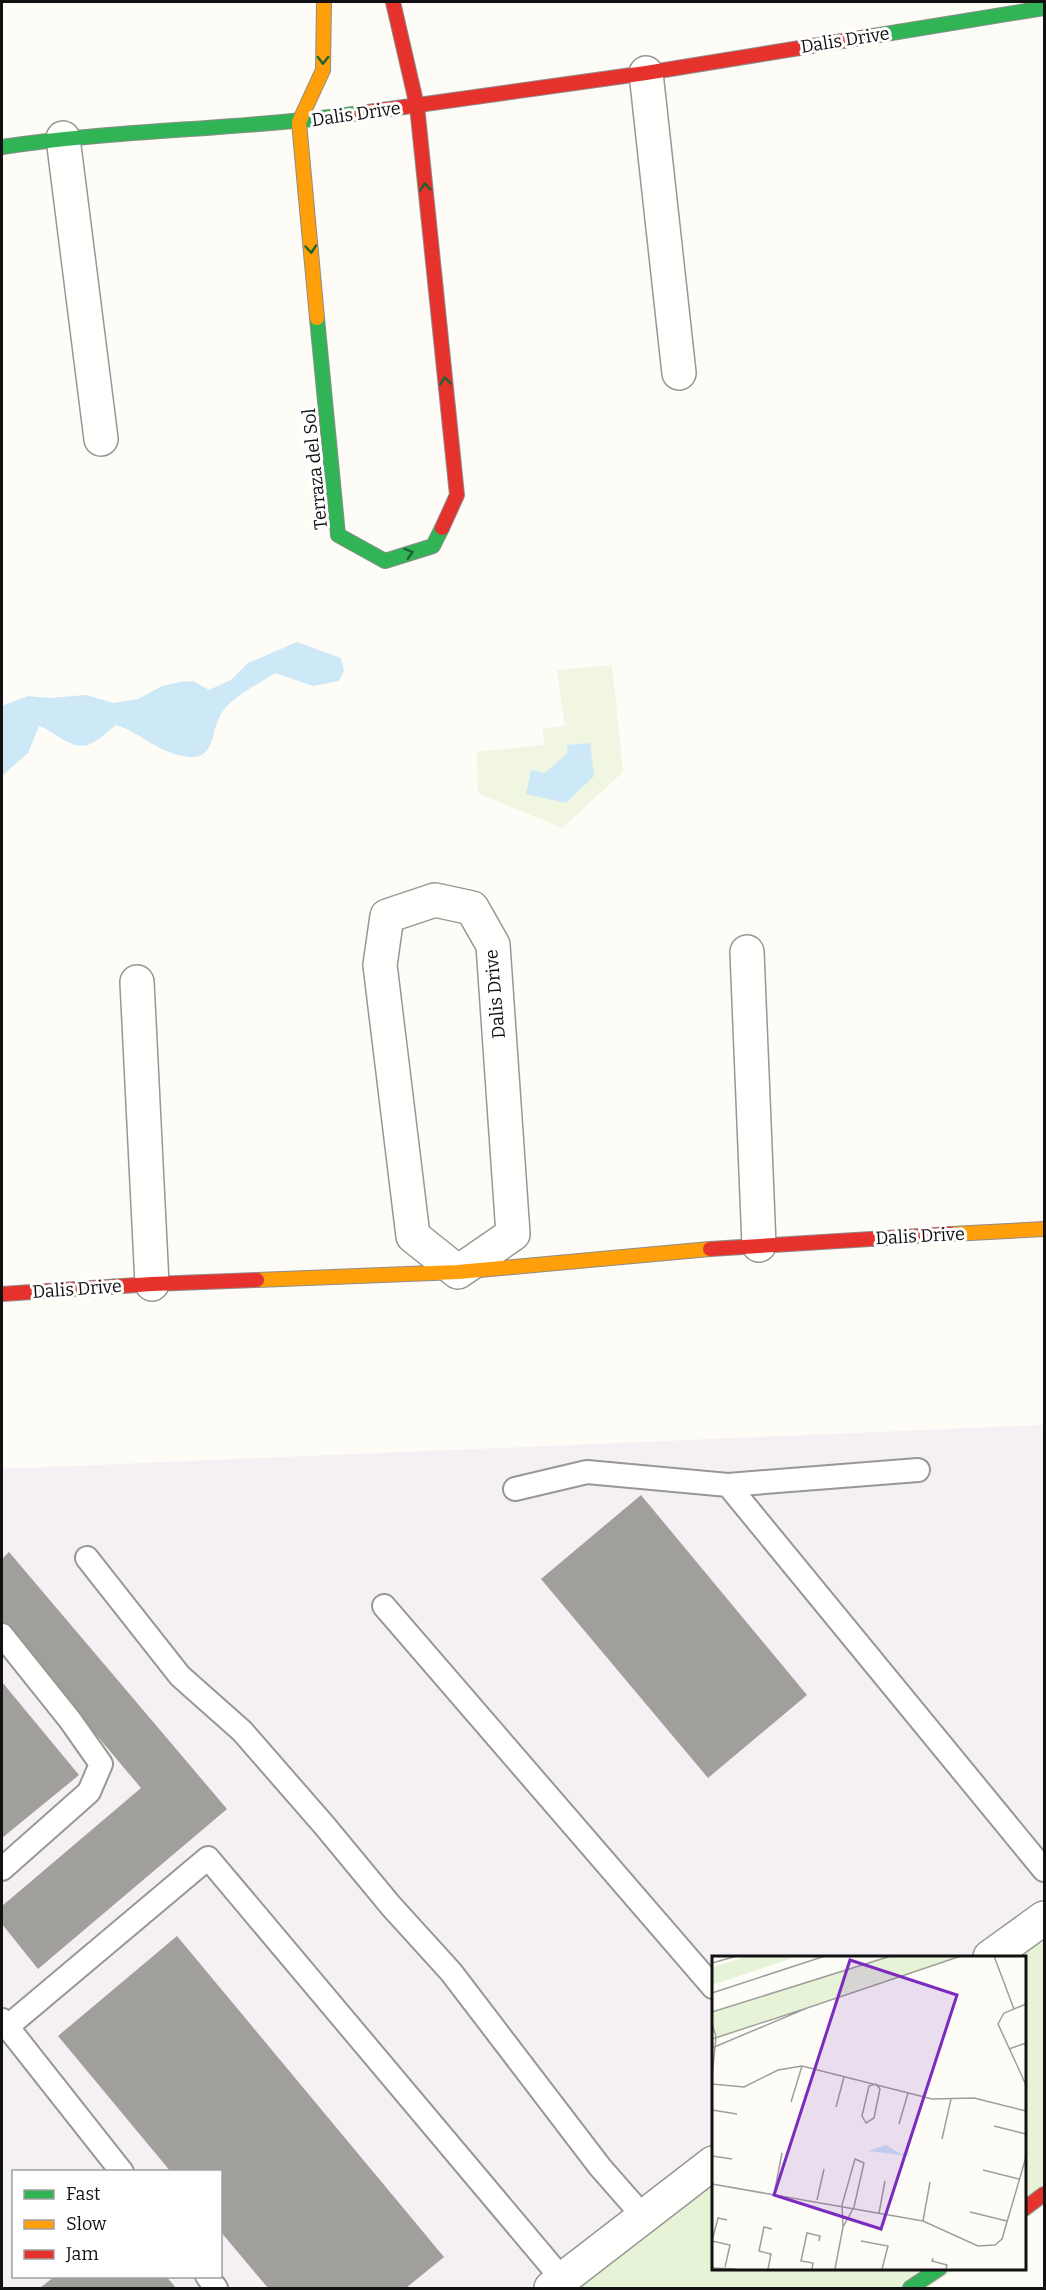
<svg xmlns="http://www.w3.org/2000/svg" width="1046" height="2290" viewBox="0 0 1046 2290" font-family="Bitter,serif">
<rect width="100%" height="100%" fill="#fdfcf7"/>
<path fill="#f5f0f3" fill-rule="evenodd" d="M1044 1425V1918L990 1957H713V2163L551 2288H2V1469ZM14 2172H220V2276H14Z"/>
<g fill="#e7f3d7">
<polygon points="1044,1918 1044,2205 1024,2220 1024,1957 990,1957"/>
<polygon points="713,2163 713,2268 957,2268 927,2288 551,2288"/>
</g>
<polygon fill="#f0f6e1" points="612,665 623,772 562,828 478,793 477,752 544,745 543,729 565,726 557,670"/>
<g fill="#cde8f7">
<path d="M297 642 341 658 344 671 339 681 313 686 275 673C259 684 235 695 223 711 209 730 218 763 183 756 158 752 139 732 116 725 108 731 97 742 88 745 70 750 55 731 39 726L28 753 2 776V706L28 696 49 698 86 695 113 703 138 699 162 686 180 682 193 681 209 690 231 680 248 663Z"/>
<polygon points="590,743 594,776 566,803 526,794 531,770 545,773 568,753 567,745"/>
</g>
<g fill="#a19f9c">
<polygon points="641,1495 807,1695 708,1778 541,1579"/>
<polygon points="9,1552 227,1809 38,1969 2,1924 2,1906 141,1788 2,1623 2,1559"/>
<polygon points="2,1682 79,1775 2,1838"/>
<polygon points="177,1936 444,2257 406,2288 268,2288 220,2231 220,2172 171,2172 58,2036"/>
<polygon points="55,2276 166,2276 176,2288 40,2288"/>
</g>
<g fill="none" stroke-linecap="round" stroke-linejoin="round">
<defs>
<g id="lane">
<polyline points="728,1485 918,1470"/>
<polyline points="515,1489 587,1472 728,1485 1044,1870"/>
<polyline points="87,1558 180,1676 242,1731 324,1825 391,1906 451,1972 600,2167 643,2216"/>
<polyline points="384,1606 713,1987"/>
<polyline points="2,1635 70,1720 101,1764 89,1792 2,1869"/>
<polyline points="2,2020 122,2172"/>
<polyline points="7,2027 208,1858 563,2280"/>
<polyline points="207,2276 216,2288"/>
</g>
<g id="street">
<polyline points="646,73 679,373"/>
<polyline points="63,138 101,439"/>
<polygon points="435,900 472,908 493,945 513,1234 458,1272 413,1236 380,965 387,916"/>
<polyline points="747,952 759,1245"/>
<polyline points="137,982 152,1284"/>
<polyline points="990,1957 1044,1918"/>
<polyline points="551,2288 713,2163"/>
</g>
<g id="fast">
<polyline points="867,37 1044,8"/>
<path d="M2 147C121 129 242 130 361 113"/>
<polyline points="317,318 338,535 385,561 433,546 442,528"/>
<polyline points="910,2288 940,2268"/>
</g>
<g id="slow">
<polyline points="317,318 299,122 323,70 324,2"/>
<polyline points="951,1234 1044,1229"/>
<polyline points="257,1280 458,1272 710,1249"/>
</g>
<g id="jam">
<polyline points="393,2 417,106 457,495 442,528"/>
<polyline points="361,113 646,73 867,37"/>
<polyline points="710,1249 951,1234"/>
<polyline points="2,1294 152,1284 257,1280"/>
<polyline points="1024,2209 1044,2194"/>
</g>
</defs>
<use href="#lane" stroke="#979795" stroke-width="26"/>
<use href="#street" stroke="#979795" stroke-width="36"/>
<use href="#fast" stroke="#8e8d8b" stroke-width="16"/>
<use href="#slow" stroke="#8e8d8b" stroke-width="16"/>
<use href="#jam" stroke="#8e8d8b" stroke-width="16"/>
<use href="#lane" stroke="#fffffe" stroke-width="22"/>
<use href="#street" stroke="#fffffe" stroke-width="33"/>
<use href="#fast" stroke="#30b455" stroke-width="14"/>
<use href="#slow" stroke="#ff9f0a" stroke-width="14"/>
<use href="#jam" stroke="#e5322d" stroke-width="14"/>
</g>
<defs><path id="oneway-chevron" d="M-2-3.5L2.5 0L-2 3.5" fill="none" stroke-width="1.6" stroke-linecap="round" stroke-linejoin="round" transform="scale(1.5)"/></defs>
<g stroke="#206233">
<use href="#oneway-chevron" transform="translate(323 60) rotate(91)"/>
<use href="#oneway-chevron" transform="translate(425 187) rotate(-96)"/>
<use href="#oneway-chevron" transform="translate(311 249) rotate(85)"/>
<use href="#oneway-chevron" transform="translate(445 381) rotate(-96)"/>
<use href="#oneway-chevron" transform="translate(409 553) rotate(-18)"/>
</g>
<g text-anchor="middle" stroke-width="6" stroke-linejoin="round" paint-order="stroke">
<g font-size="18" fill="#111" stroke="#fff">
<text transform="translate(845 40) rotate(-9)" y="6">Dalis Drive</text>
<text transform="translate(356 114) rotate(-8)" y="6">Dalis Drive</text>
<text transform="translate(315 469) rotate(-96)" y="6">Terraza del Sol</text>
<text transform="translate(495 994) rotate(-95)" y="6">Dalis Drive</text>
<text transform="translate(920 1236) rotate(-3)" y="6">Dalis Drive</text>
<text transform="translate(77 1289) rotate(-4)" y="6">Dalis Drive</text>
</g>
</g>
<g transform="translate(712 1956)">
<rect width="314" height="314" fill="#fdfcf7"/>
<path d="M38 0H87L0 29V11ZM175 0H249L4 81 0 57Z" fill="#e7f3d7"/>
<path d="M174 189 189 198 196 194 197 200 156 195Z" fill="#cde8f7"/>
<path fill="none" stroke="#9f9e9b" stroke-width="1.5" d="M282 0 302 53M0 7 25 0M0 37 113 0M314 48 292 57 286 68 314 129M0 56 179 0M0 67 4 81 0 121M0 83 95 52M0 92 95 52 249 0M297 93 314 87M0 128 32 131 66 114 90 110 220 143 262 142 314 155M164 128 168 133 162 162 154 167 150 160 157 130ZM79 146 90 110M124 151 132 121M0 154 25 158M187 168 196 137M282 170 314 178M230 183 239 143M0 200 20 203M143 203 152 207 142 251 131 271 130 249ZM271 214 307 223M0 228 211 265 266 290 283 289 290 283 314 201M62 238 70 197M105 244 112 213M258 256 295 265M167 257 173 225M211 265 218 226M149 285 176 290 170 313M221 302 220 305 235 309 234 313M13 311 18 289 0 285 6 262 15 264M0 312 23 313M56 313 59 298 47 295 52 271 60 273M100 313 101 307 89 305 95 277 108 280 107 285M123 313 131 271"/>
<path fill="#7b2cbf" fill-opacity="0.15" stroke="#7b2cbf" stroke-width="3" d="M138 4 245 39 169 273 62 239Z"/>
<rect width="314" height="314" fill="none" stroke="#111" stroke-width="3"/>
</g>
<rect width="1046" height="2290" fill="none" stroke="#111111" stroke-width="6"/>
<rect x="12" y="2170" width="210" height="108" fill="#ffffff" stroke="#a0a0a0" stroke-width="1.5"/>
<rect x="24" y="2190" width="30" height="9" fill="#30b455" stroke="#a0a0a0" stroke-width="1.5"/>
<text x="66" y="2200" font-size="18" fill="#111111">Fast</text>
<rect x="24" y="2220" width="30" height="9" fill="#ff9f0a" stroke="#a0a0a0" stroke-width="1.5"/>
<text x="66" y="2230" font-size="18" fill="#111111">Slow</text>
<rect x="24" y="2250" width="30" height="9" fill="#e5322d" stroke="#a0a0a0" stroke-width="1.5"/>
<text x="66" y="2260" font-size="18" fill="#111111">Jam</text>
</svg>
